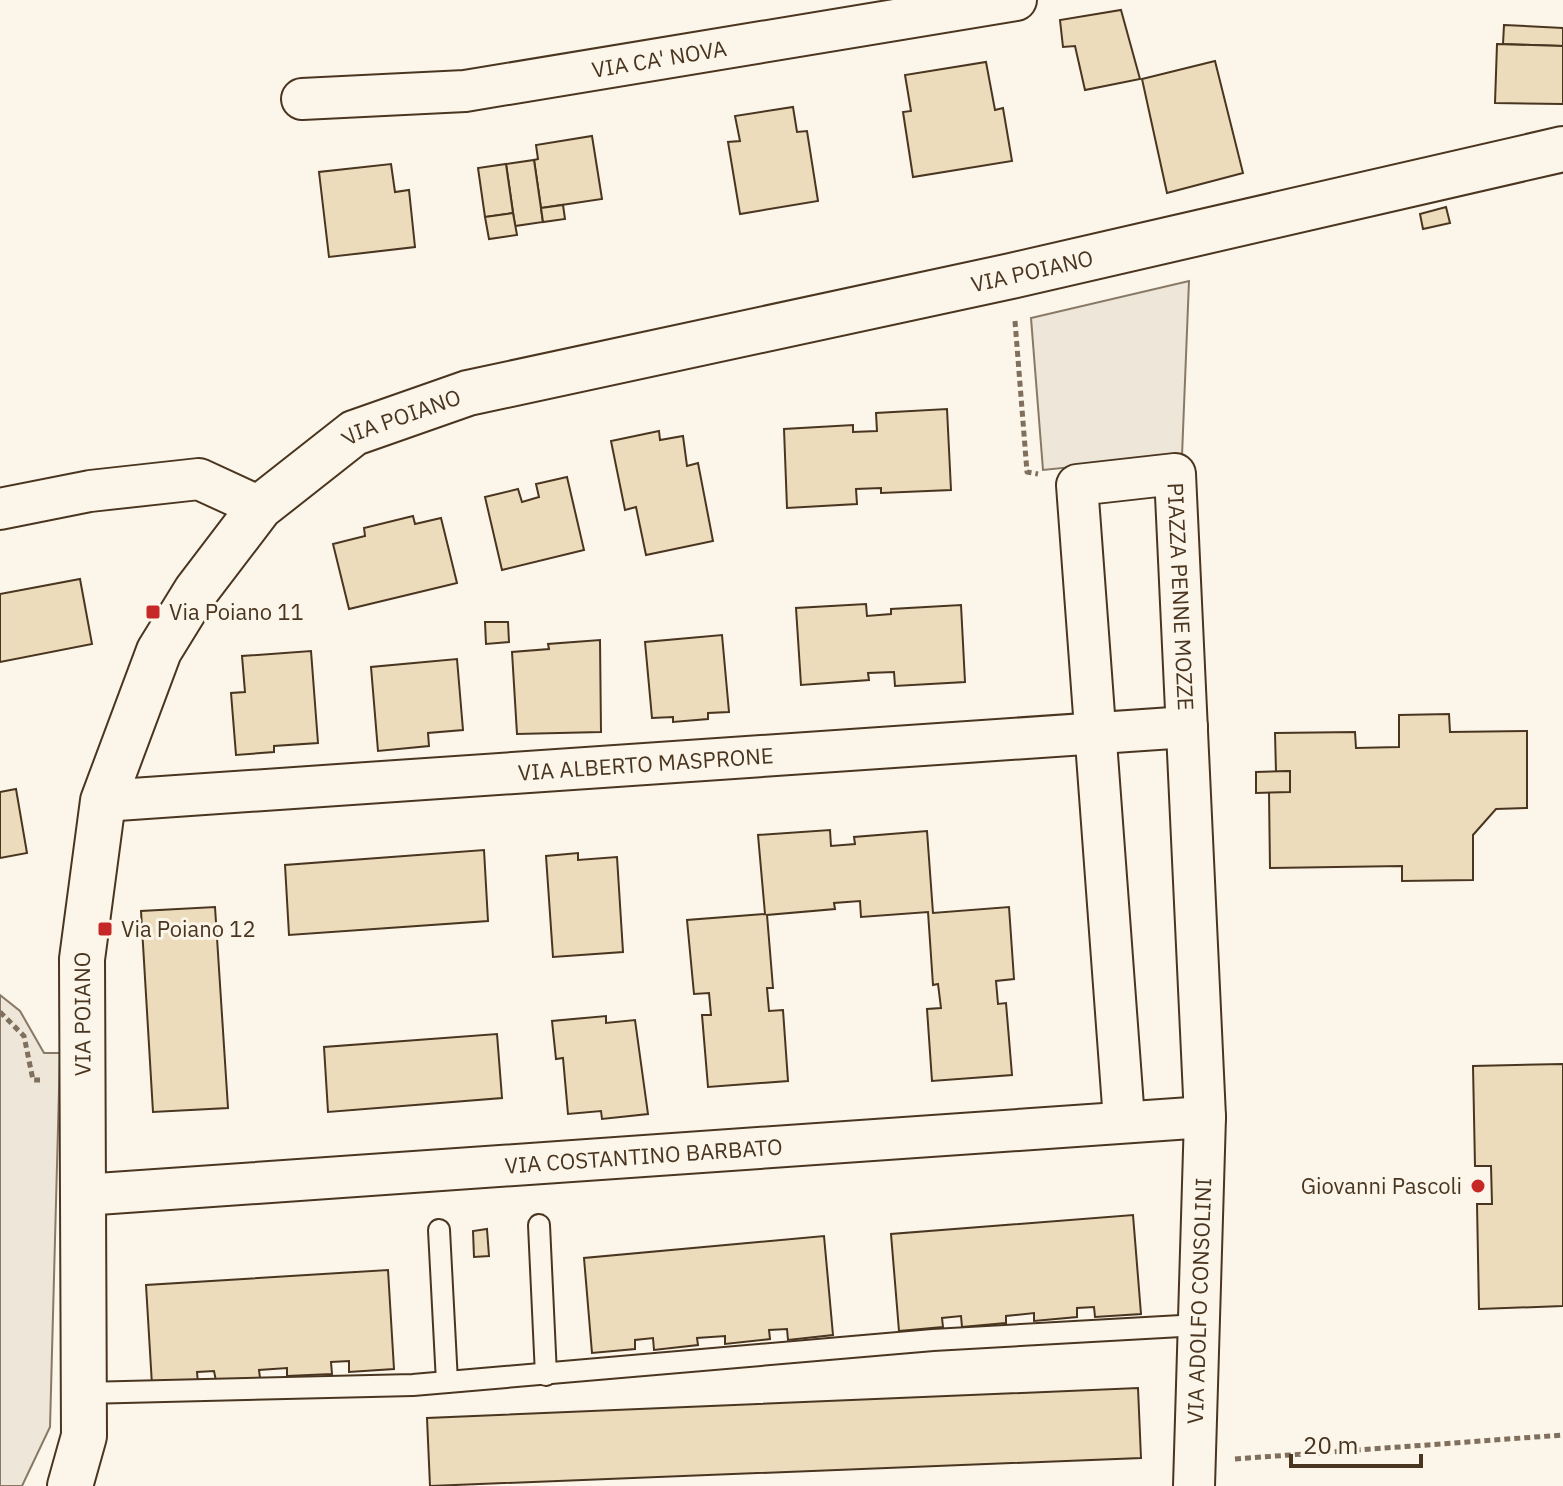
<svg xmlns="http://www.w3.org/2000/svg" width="1563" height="1486" viewBox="0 0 1563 1486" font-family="'IBM Plex Sans',sans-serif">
<rect width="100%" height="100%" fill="#fbf6e9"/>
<g fill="#ede6d9" stroke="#887966" stroke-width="2">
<polygon points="1189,281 1182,456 1043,470 1031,318"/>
<polygon points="0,995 20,1011 44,1053 60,1053 50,1427 22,1486 0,1486"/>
</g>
<g fill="#ecdcbc" stroke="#4a3520" stroke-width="2">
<polygon points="1121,10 1140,79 1085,90 1075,46 1063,47 1060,20"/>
<polygon points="1504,25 1563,28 1563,46 1503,44"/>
<polygon points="1497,44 1563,46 1563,104 1495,103"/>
<polygon points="1215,61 1243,173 1167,193 1142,79"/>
<polygon points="986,62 995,110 1003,108 1012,161 913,177 903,112 911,111 905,75"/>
<polygon points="793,107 797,132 807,131 818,201 740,214 728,142 740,141 735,116"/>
<polygon points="592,136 602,199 541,208 534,160 538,159 536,145"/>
<polygon points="534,160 543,222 515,226 506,164"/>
<polygon points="391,164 395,192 409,190 415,247 329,257 319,172"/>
<polygon points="506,164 513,213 485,217 478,168"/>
<polygon points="563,205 565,219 543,222 541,208"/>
<polygon points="1446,207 1450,223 1423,229 1420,214"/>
<polygon points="513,213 517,235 489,239 485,217"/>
<polygon points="947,409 951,490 881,493 881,488 856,489 857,504 787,508 784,429 853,425 853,432 877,431 876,413"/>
<polygon points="659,431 660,440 683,436 687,466 698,463 713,541 646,555 636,507 625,510 611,441"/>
<polygon points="567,477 584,550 502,570 485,497 518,489 522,502 539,497 536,484"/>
<polygon points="413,516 415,524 441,518 457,583 349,609 333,544 365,536 364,528"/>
<polygon points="80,579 92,644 0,662 0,594"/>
<polygon points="866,604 867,616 891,614 891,609 961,605 965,682 895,686 894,672 868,673 869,680 801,685 796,608"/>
<polygon points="485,622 508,622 509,642 486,644"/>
<polygon points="722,635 729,712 708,713 708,719 673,722 673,717 652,718 645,642"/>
<polygon points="600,640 601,732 517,734 512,652 549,649 548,644"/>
<polygon points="311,651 318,743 274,746 274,752 236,755 231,693 245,692 242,656"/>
<polygon points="457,659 463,730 428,733 429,746 378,751 371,667"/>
<polygon points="1449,714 1450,732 1527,731 1527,808 1496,809 1473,835 1473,880 1402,881 1402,866 1270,868 1269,792 1290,792 1290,771 1276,772 1275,733 1355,732 1356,748 1399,747 1399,715"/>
<polygon points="1290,771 1290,792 1256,793 1256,772"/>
<polygon points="16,789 27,853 0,858 0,792"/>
<polygon points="830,830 831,846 855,844 854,837 927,831 933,913 1009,907 1014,979 996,981 998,1004 1006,1003 1012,1075 932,1081 927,1009 941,1008 938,984 933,985 928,912 861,917 860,901 834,903 835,909 767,915 773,988 767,988 769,1011 783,1010 788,1081 708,1087 702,1015 711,1015 709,993 694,994 687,920 765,914 758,835"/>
<polygon points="484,850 488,921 289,935 285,865"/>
<polygon points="578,853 578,860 617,857 623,952 553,957 546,856"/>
<polygon points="215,907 228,1108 153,1112 141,911"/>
<polygon points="606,1016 606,1023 635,1020 648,1114 602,1119 601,1111 568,1114 563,1058 556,1059 552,1021"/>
<polygon points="497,1034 502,1098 328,1112 324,1047"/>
<polygon points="1563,1064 1563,1306 1479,1309 1477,1204 1492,1204 1491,1166 1475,1166 1473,1066"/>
<polygon points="1133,1215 1141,1314 1095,1317 1094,1307 1077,1308 1077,1317 1034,1321 1034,1313 1006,1316 1006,1323 962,1327 961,1316 942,1318 943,1327 899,1331 891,1234"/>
<polygon points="487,1229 489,1256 474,1257 473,1231"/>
<polygon points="824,1236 833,1335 788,1340 787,1329 769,1330 770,1339 725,1344 725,1336 697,1338 698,1345 654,1350 653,1338 635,1340 635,1349 592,1353 584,1258"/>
<polygon points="388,1270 394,1369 349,1372 349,1361 331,1362 332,1374 287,1376 287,1368 259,1370 260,1378 216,1381 214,1371 197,1372 198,1383 152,1385 146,1285"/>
<polygon points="1138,1388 1141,1458 430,1486 427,1418"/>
</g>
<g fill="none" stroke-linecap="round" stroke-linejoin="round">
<defs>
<g id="lane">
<polyline points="539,1225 546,1375"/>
<polyline points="439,1230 447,1382"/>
<polyline points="84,1393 413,1385 933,1340 1199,1325"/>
</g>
<g id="street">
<path id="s1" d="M302 99 465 91 1016 0"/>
<polyline points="0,509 90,491 199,479 260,507"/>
<path id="s2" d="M103 801 1187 727"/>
<path id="s3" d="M1124 1120 1077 485 1175 474 1205 1117 1194 1486"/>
<path id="s4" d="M83 1195 1205 1117"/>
</g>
<g id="secondary">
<path id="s5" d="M70 1486 84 1436 82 959 103 801 159 651 196 591 260 507 354 433 468 393 1011 276 1563 149"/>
</g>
</defs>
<use href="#lane" stroke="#4a3520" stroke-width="24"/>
<use href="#street" stroke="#4a3520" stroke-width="44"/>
<use href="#secondary" stroke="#4a3520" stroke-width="48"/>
<g stroke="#7f6f5c" stroke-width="5" stroke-dasharray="6 4" stroke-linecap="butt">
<polyline points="1015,321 1027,472 1038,474"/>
<polyline points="0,1012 24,1036 33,1080 40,1080"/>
<polyline points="1235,1459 1563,1435"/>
</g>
<use href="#lane" stroke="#fbf6e9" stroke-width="20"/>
<use href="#street" stroke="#fbf6e9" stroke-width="40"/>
<use href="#secondary" stroke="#fbf6e9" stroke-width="44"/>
</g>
<g fill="#c62828" stroke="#fbf6e9" stroke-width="3">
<rect x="145" y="604" width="16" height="16" rx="4"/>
<rect x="97" y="921" width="16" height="16" rx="4"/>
<circle cx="1478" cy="1186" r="8"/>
</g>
<g text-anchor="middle" stroke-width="6" stroke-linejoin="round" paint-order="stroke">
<g font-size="22" fill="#4a3520" stroke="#fbf6e9">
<text dy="8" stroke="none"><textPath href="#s1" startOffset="360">VIA CA' NOVA</textPath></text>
<text dy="8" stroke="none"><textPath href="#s5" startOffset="1842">VIA POIANO</textPath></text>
<text dy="8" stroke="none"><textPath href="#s5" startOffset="1194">VIA POIANO</textPath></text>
<text dy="8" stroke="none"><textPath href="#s3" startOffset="858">PIAZZA PENNE MOZZE</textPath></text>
<text dy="8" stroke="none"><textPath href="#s2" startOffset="544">VIA ALBERTO MASPRONE</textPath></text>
<text dy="8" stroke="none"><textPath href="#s5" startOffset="474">VIA POIANO</textPath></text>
<text dy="8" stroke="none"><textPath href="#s4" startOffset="562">VIA COSTANTINO BARBATO</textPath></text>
<text transform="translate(1199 1301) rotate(-88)" y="8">VIA ADOLFO CONSOLINI</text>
</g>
<g font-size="22" fill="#4a3520" stroke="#fbf6e9" text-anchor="start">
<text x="169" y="620">Via Poiano 11</text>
<text x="121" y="937">Via Poiano 12</text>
<text x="1462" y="1194" text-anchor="end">Giovanni Pascoli</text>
</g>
</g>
<path d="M1291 1454v12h130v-12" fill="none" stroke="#4a3520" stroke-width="4"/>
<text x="1303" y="1454" font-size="24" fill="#4a3520" stroke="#fbf6e9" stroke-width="6" paint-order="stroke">20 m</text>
</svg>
